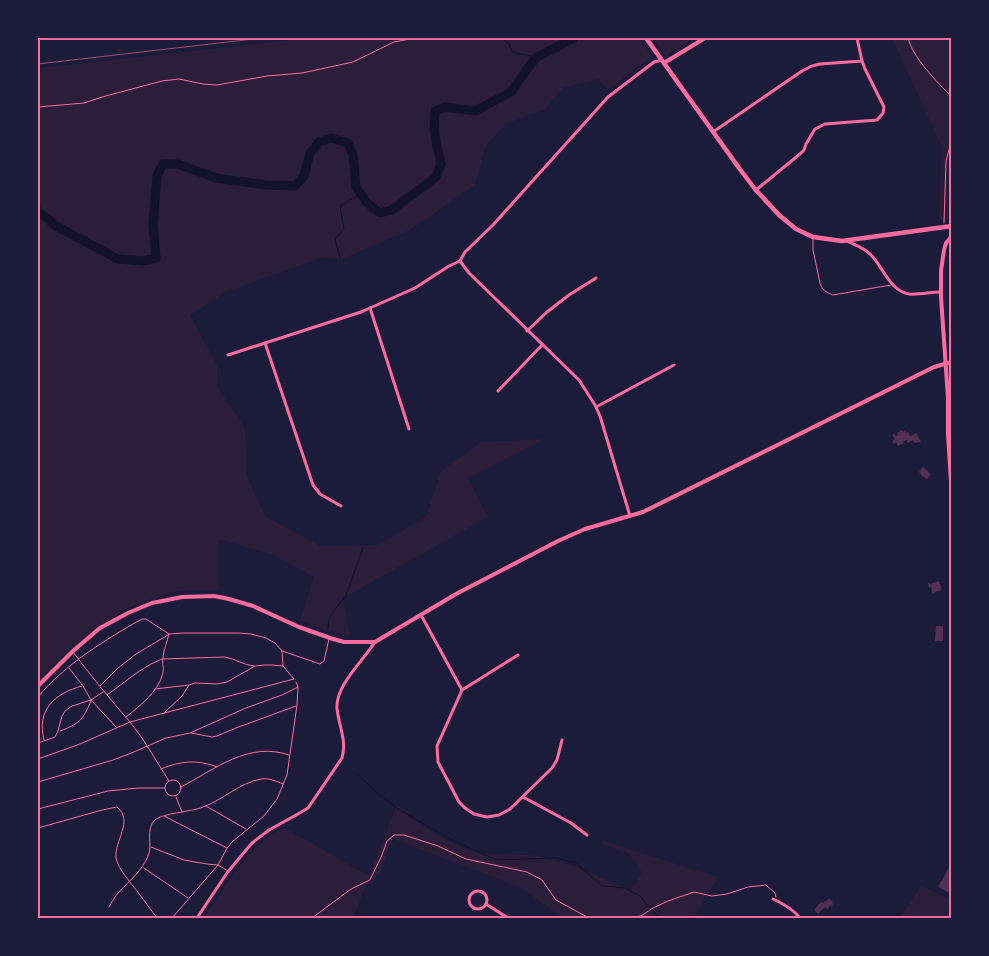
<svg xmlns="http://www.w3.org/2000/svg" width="989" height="956" viewBox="0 0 989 956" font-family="'Playfair Display',serif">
<rect width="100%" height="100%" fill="#1b1b3a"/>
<g fill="#2a1e3b">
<polygon points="310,38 639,38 650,53 649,59 630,73 608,91 599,79 563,88 545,109 506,124 486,145 475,185 410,230 342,259 320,258 226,292 190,315 217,365 218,388 245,428 247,476 265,516 320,546 377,545 426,517 441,471 481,442 545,439 468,478 488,517 343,598 350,636 325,630 300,620 314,577 273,555 219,539 219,590 192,590 179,591 154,598 131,607 119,613 63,656 38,681 38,68"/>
<polygon points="653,38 695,38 666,56"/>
<polygon points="892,38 948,38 951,41 952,145 950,146 948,220 939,221 941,145"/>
<path d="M397 805 409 812 408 816 442 838 471 851 491 854 533 855 571 865 631 890 642 873 629 854 601 844 603 840 641 853 718 877 694 918H562L522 888 393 839 379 875 377 874 372 886 367 883 353 918H204C227 884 245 848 283 827L369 876Z"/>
<polygon points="921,886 951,900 951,918 900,918"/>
</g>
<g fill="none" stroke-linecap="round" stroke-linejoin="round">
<g stroke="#12122b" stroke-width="1">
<polyline points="502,38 509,44 512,51 515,53 537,57"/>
<polyline points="340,258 335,239 344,229 340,206 360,194"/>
<polyline points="328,629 329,618 346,595 363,548"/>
<polyline points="358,775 375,791 398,809 450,839 496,860 557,858 576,863 602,886 625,888 640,896 659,918"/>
</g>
<polyline stroke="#12122b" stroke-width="9" points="38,211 56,226 118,259 144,261 156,258 153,225 157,175 163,164 178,164 216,178 266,185 295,186 304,176 310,153 319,142 331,138 348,143 353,155 356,187 366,202 380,213 392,210 436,177 441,164 434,131 435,111 445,107 475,111 511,92 527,69 537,57 574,38"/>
</g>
<g fill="#542f53">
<polygon points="902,430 903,432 905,431 906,433 908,432 910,436 916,433 921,442 915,443 913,440 908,443 906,440 903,442 904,443 898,446 896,442 894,444 892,441 895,439 892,435 895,434 896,436 898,435 897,433"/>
<polygon points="923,467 931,474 927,479 921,475 921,474 919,472"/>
<polygon points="939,581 942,590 932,593 931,587 929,588 928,583 930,583 930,584"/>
<polygon points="936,626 943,626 943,641 935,641"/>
<polygon points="952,862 952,888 948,892 938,887"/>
<polygon points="829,898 833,902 832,903 833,905 831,906 830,905 828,909 825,907 818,914 814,910 821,902 822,903 825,901 826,902"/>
</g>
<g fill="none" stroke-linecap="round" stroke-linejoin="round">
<g stroke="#ff6b9d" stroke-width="1">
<path d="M908 38C913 58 937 82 952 97"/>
<polyline points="38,107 84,103 102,97 162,81 179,79 203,84 217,85 267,76 302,73 353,62 394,42 415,38"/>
<polyline points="944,223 946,161 952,139"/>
<polyline points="312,918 351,889 370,880 382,855 387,841 394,835 404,835 438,846 466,859 527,872 542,880 556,900 589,918"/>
<polyline points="625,918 641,916 653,908 668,901 694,892 712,896 727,894 748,887 766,885 775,893 776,897"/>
</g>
<g stroke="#ff6b9d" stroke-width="1">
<path d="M813 238V250L820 283C822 290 826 292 833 295L891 285"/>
<polyline points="282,651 320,664 324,661 329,639"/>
<path d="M73 652C91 676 110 699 130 722 145 740 156 761 169 781"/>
<polyline points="69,668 83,686 91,700 116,727"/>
<polyline points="100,686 118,668 136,654 168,635"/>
<path d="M107 695 138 672 151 664 162 659 225 657C236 659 243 665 254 666"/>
<path d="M38 697C64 665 106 639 142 619H146L169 634 183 633H238L251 634 266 638 275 643 282 651 283 666"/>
<polyline points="164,713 182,696 189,685"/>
<path d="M126 717C141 705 158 692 163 673 164 667 162 662 163 657 164 649 167 642 169 634"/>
<path d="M60 731C79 724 83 720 91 701"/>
<polyline points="191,733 212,737 217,736 236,728 296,706"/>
<path d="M44 740C36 710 55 693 82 686"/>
<polyline points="38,743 55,737 58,731 62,716 65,711 72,706 91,700 103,692"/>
<polyline points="38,759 80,744 130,722 294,679 283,666 272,665 265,665 255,666 227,682 217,684 195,683 189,685 155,689"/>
<path d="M161 769C180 761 197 759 217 767"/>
<circle cx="173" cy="788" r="8"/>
<polyline points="38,782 113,760 129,754 166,738 190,733 246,708 282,695 298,687"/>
<path d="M181 787C215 769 249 741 289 755"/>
<polyline points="176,797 182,812"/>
<polyline points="206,806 246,829"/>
<polyline points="38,809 108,791 138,788 165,788"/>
<polyline points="164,816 227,848"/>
<path d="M38 828 102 810 117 807C134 821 114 841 116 858 118 867 124 874 129 881 139 893 148 906 157 918"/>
<polyline points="151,847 184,860 207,864 218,865 228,871"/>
<polyline points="144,868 188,898"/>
<path d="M109 907C112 902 115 896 119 892 130 880 142 871 148 856 153 845 145 829 155 820 163 813 191 812 203 807 223 800 239 783 261 779 269 778 276 781 283 784"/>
<polyline points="172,918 218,865 227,848 233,841 264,816 277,799 287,775 297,705 298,687 296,682"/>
</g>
<g stroke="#ff6b9d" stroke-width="3">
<polyline points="713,132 802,71 812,66 820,64 862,61 857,38"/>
<polyline points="756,190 800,154 804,150 806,144 815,129 825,124 877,120 883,113 884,107 865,69 862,61"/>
<path d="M847 241C855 245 865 248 871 255 883 267 890 291 909 294 919 295 931 292 941 292"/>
<polyline points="460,261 469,273 579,380 595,405 600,416 630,516"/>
<polyline points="370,308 409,429"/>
<polyline points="527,331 547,312 569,295 596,278"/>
<polyline points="265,343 313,485 320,494 341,506"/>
<polyline points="228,355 361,312 415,288 449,266 460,261 465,252 493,225 608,97 654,62 662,60"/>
<polyline points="498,391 542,345"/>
<polyline points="596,407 674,365"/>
<polyline points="421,615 462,690"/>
<polyline points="518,655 462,690 437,746 438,762 459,802 465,808 474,814 487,817 499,815 510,809 552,768 557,760 562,740"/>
<polyline points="523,797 571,823 587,835"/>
<circle cx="478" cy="900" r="9"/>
<path d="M773 899C784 904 793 909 800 918"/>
<polyline points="486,904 508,918"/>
<path d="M197 918 227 873 241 856 252 843 269 830 298 814 308 808 342 758C347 741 339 726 337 709 335 686 363 661 375 642"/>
</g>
<g stroke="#ff6b9d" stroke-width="4">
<polyline points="664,63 705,38"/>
<polyline points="952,236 946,243 944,250 941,271 941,297 948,398 948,434 952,498"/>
<polyline points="38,686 73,651 100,628 128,613 152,603 182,597 214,596 229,599 253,606 299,627 330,638 344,642 375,642 456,594 558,541 585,529 643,512 934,367 952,362"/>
</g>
<polyline stroke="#ff6b9d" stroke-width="4.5" points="646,38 739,168 755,189 779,215 796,229 813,237 842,241 952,226"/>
<polyline stroke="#a44b75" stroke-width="1" points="38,64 262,38"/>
</g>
<rect width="989" height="956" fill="none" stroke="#1b1b3a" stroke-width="78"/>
<rect x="39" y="39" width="911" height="878" fill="none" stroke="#ff6b9d" stroke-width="2"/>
</svg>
